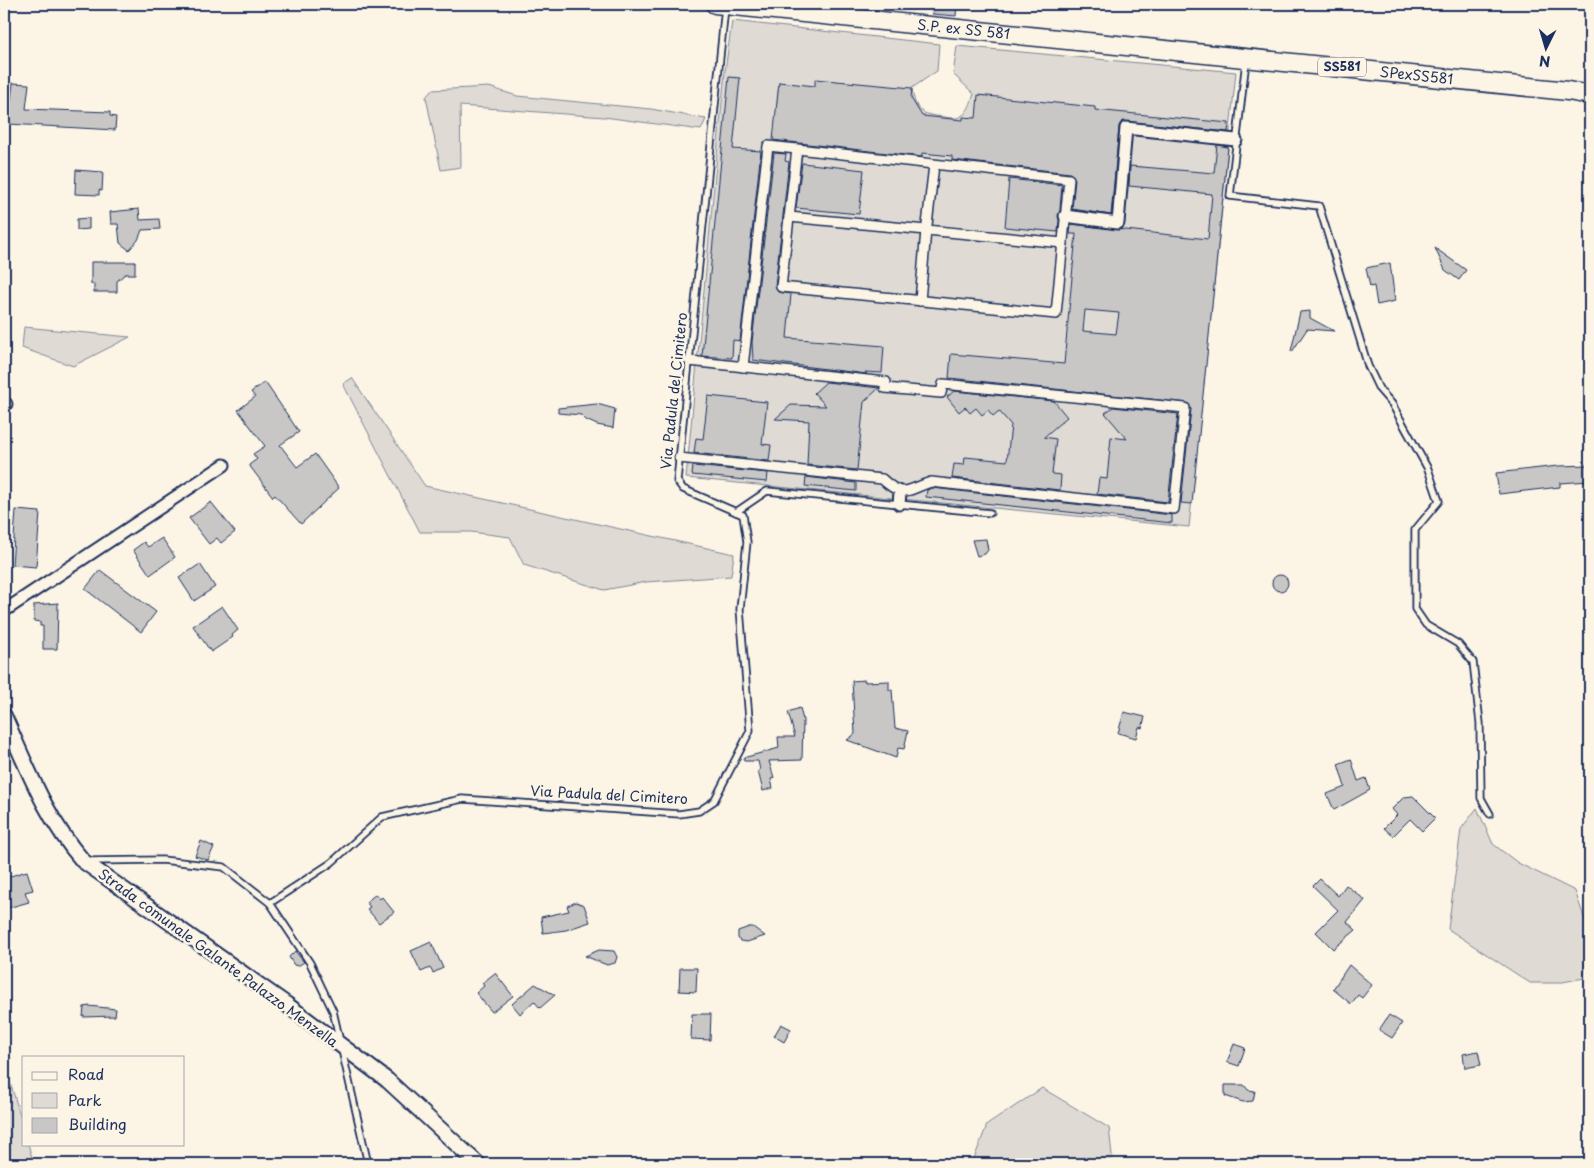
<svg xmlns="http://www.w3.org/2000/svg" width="1594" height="1168" viewBox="0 0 1594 1168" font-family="'Playpen Sans',sans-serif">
<rect width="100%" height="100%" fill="#fcf5e5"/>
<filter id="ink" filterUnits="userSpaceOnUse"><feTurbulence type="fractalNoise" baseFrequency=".02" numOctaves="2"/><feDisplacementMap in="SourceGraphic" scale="10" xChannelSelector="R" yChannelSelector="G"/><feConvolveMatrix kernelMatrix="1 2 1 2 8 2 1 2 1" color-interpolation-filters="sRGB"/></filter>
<g filter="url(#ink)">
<g fill="#dfdbd4" stroke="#7d8599">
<path d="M732 21 939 44 937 71 912 88C915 112 922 115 945 117 949 118 956 119 960 117 969 112 971 102 974 94L953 74 957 46 1236 72 1189 527 686 478 725 71Z"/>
<polygon points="489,87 517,96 651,109 706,119 701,130 604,117 460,106 461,167 441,170 426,97 432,90"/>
<polygon points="24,327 130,337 73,366 22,348"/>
<polygon points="352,378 425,486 734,554 731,576 646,582 604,590 524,565 510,537 471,532 420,532 343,384"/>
<polygon points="1477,808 1493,844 1518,863 1575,891 1588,929 1584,978 1557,983 1530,983 1448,929 1461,829"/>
<polygon points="4,1062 24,1128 24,1144 28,1144 34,1164 4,1164"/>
<polygon points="1042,1088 1109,1128 1113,1164 972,1164 987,1125"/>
</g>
<g fill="#c8c7c6" stroke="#1b2f5e" fill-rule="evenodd">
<polygon points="933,4 957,4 956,16 932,14"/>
<polygon points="729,77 740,78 733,149 761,151 740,341 733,340 732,358 702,356"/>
<polygon points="815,79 912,88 911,98 922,116 963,120 963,117 976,118 978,95 1095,107 1095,110 1229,123 1228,132 1122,121 1119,127 1111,215 1072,209 1075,179 1070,173 952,160 952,156 922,153 922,157 773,140 779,82 815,86"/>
<polygon points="13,83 29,84 26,109 110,112 110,116 116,117 115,130 8,124"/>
<path d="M1217 145 1228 147 1192 504 1181 503 1191 409 1188 403 949 378 951 354 1064 364 1076 234H1070L1071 224 1208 239 1212 194 1129 186 1130 166 1214 173ZM1085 310 1119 313 1116 334 1083 331Z"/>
<polygon points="774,153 786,154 785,161 789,162 775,286 778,292 791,294 787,338 884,346 882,373 865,372 867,374 753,360 752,342"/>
<polygon points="802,163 864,170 859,214 796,208"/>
<polygon points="76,170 103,172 102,191 99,190 99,195 75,194"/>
<polygon points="1009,179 1062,185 1058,232 1005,227"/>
<polygon points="139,209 140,220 159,219 160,229 142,230 138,240 129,250 120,243 118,224 111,224 110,212"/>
<polygon points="89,218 89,229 77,230 77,219"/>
<polygon points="1435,248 1466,270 1459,280 1445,270"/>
<polygon points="91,262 135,262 135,274 125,274 117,281 117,292 94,292 94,284 91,284"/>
<polygon points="1390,263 1395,301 1377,305 1374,286 1370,287 1366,268"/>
<polygon points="1310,311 1310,318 1334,331 1307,329 1292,352 1291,351 1300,312"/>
<polygon points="265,382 299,432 280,445 297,467 315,454 339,488 301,524 275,495 273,497 249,465 257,459 253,454 265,446 238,410 255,397 251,392"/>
<polygon points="826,382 879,388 864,402 857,470 807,465 809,421 775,419 791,405 826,406 814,393"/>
<polygon points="954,391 1054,401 1067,417 1044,437 1056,439 1052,474 1061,475 1060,490 952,478 954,464 964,465 965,457 1007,461 1011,425 999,411 993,416 988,410 982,415 976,408 970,413 965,407 959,412 947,397"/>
<polygon points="708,396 767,402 762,444 771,445 769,461 694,453 696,438 703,439"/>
<polygon points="597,404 615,409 613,428 597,425 586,420 581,415 558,413 558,408"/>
<polygon points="1113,407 1178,414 1168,502 1097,494 1099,478 1107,479 1111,437 1127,439 1105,413"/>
<polygon points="1590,465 1590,481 1560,483 1560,487 1499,494 1496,473 1558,466"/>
<polygon points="693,466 768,473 767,482 692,475"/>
<polygon points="806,477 856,483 856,491 805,486"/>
<polygon points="932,488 1172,515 1172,523 926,497 927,490"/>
<polygon points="211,502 235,532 221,543 217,538 209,544 189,518"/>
<polygon points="16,510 40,512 36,567 12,565"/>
<polygon points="162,538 175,557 150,575 133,550 144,542 148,547"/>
<polygon points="986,539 988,550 985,554 977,556 972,540"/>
<polygon points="200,564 215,587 194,601 179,578"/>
<polygon points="100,570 156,612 141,632 85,589"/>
<circle cx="1280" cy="583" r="8"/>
<polygon points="58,603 57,649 43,649 43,626 40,626 40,622 34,621 34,605"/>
<polygon points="222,606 238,630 232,635 233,637 211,652 193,626"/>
<polygon points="865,680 865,682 889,681 889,690 892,690 895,728 908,731 904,749 898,748 896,758 847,740 855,734 852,681"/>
<polygon points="800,708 803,720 802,760 769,761 774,778 771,779 773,788 763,791 758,771 760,770 758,761 744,761 743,758 779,748 778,737 795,737 788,712"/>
<polygon points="1124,712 1145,717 1142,728 1139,727 1136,738 1118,733"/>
<polygon points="1351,759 1358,781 1366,778 1370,790 1334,810 1327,794 1345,787 1338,764"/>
<polygon points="1413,796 1435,818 1422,831 1410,819 1393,836 1384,828 1397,815 1392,809 1404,797"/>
<polygon points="201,841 214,847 208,860 195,856"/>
<polygon points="27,871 33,890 25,892 29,902 4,909 4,878"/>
<polygon points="1320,879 1338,896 1346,885 1365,900 1347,922 1356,930 1333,949 1316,932 1338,910 1313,886"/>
<polygon points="376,894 380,899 382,897 394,912 379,923 367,909 370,907 366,902"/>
<polygon points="576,902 584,905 590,922 566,930 543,933 541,917 569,911 567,906"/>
<polygon points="749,927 753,927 765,936 747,942 740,941 738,938 738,931"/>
<polygon points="431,942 443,968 433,973 430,968 421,972 411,951"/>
<polygon points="599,950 614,951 617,957 615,963 607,965 585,956"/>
<polygon points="295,951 304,962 298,966 294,965 289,957"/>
<polygon points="1349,965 1372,985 1362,998 1358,995 1351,1004 1333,989"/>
<polygon points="680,968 697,968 696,992 679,991"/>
<polygon points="495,973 513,996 492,1012 476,993 484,986 482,983"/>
<polygon points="535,984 555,995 540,1008 534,1001 520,1014 512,1004"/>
<polygon points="89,1006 116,1009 115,1016 83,1017 84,1007"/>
<polygon points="692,1014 711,1014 710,1040 691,1039"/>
<polygon points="1389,1015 1402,1023 1392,1038 1379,1030"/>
<polygon points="781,1024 791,1029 784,1042 774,1036"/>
<polygon points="1234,1044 1245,1048 1239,1066 1227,1062"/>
<polygon points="1478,1051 1481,1065 1465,1068 1463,1054"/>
<polygon points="1225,1085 1244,1085 1248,1090 1255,1091 1253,1101 1243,1102 1225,1096"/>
</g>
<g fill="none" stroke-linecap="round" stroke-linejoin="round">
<defs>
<g id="service">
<polyline points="1246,61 1230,196 1319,206 1368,366 1379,389 1392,404 1428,469 1439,501 1415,530 1415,609 1426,625 1458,644 1473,662 1480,723 1481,798 1490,814"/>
<polyline points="736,512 767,491 990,513"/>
<polyline points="88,861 162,860 224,867 270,903 331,863 382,817 462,799 679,814 699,811 714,801 750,731 740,609 747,542 743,515 683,489 677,481 725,7"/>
<polyline points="270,903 310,963 333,1011 368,1164"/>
</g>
<g id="pedestrian">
<polygon points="797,149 1069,179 1056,314 781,287"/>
<polyline points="789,217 1063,243"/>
<polyline points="927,225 934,165"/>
<polyline points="920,301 926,230"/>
<polyline points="743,367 768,146 797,149"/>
<path d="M679 458 882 479C904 499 906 490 931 482L1174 509 1185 408 943 384 941 393 885 388 886 382 689 361"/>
</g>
<g id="minor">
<polyline points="1065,216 1118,223 1126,128 1236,140"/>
<polyline points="4,404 6,404"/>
<polyline points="899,504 900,492"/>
<polyline points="4,611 224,465"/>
</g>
<path id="tertiary" d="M4 716C27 767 46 819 83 861L286 1004 387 1080 478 1164"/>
<g id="primary">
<path id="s1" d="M715 4 1568 91 1590 95"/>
</g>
</defs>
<use href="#service" stroke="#1b2f5e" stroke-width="9"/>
<use href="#pedestrian" stroke="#1b2f5e" stroke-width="12"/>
<use href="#minor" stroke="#1b2f5e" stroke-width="15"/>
<use href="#tertiary" stroke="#1b2f5e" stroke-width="18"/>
<use href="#primary" stroke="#1b2f5e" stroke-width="21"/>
<use href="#service" stroke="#fcf5e5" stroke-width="5.5"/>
<use href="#pedestrian" stroke="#fcf5e5" stroke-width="9"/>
<use href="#minor" stroke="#fcf5e5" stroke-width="11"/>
<use href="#tertiary" stroke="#fcf5e5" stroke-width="14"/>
<use href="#primary" stroke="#fcf5e5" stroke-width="18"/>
</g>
</g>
<g text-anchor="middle" stroke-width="5" stroke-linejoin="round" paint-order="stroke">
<rect fill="#fcf5e5" stroke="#5e6a86" stroke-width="1" x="1318" y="57.5" width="48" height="19" rx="4"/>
<g font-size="12" font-weight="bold" fill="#1b2f5e">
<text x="1342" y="71">SS581</text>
</g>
<g font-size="14" fill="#1b2f5e" stroke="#fcf5e5">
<text dy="5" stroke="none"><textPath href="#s1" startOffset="250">S.P. ex SS 581</textPath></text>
<text dy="5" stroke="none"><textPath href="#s1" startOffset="705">SPexSS581</textPath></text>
<text transform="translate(674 391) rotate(-84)" y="5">Via Padula del Cimitero</text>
<text transform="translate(609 795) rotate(3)" y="5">Via Padula del Cimitero</text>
<text transform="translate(218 958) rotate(36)" y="5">Strada comunale Galante Palazzo Menzella</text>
</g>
</g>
<rect width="1594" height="1168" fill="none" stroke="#fcf5e5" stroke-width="20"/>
<rect x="10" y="10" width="1574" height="1148" fill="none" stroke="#1b2f5e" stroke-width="2" filter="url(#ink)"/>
<rect x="22" y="1056" width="162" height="90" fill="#fcf5e5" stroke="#a2a6af"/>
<rect x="32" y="1072" width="25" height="8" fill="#fcf5e5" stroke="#a2a6af"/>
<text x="68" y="1080" font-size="15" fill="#1b2f5e">Road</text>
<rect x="32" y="1093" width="25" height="15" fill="#dfdbd4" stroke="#a2a6af"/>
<text x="68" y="1106" font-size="15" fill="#1b2f5e">Park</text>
<rect x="32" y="1118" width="25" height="15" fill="#c8c7c6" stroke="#a2a6af"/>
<text x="68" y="1130" font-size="15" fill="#1b2f5e">Building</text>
<g transform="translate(1546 48) rotate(185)" stroke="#fcf5e5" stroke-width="4" paint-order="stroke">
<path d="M0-4L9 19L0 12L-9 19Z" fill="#1b2f5e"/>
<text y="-8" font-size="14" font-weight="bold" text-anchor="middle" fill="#1b2f5e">N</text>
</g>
</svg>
